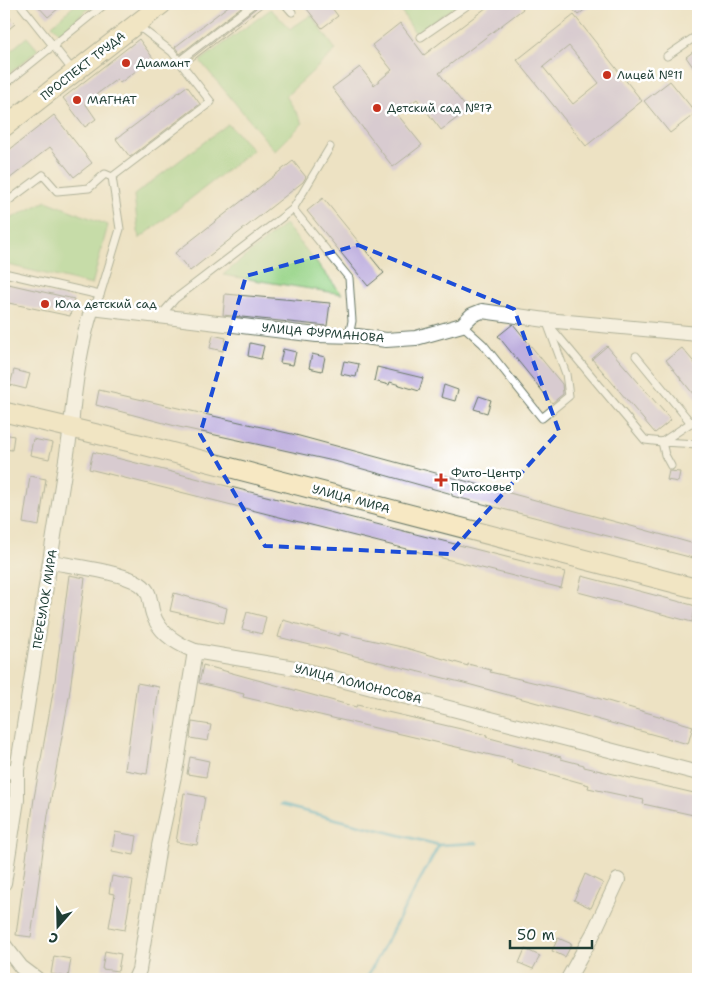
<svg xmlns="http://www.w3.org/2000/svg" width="702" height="983" viewBox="0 0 702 983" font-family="'Shantell Sans',sans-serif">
<rect width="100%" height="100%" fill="#fff"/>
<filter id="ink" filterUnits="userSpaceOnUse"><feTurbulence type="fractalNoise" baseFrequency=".02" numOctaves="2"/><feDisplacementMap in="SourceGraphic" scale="10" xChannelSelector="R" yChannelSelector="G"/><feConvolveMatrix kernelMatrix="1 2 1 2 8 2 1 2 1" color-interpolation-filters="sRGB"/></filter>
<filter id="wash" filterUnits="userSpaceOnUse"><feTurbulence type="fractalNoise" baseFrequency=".0096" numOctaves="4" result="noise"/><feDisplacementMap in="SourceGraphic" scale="20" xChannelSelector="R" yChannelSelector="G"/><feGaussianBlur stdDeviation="1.12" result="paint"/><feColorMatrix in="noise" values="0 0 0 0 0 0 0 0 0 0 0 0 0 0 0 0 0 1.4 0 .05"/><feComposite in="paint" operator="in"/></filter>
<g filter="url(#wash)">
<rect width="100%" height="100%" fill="#ede2c3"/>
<g fill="#98d488" stroke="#5c885e">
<polygon points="76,4 94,4 60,33 52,25"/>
<polygon points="397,4 459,4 415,33"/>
<polygon points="271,9 290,29 311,15 336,50 286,96 303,123 275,151 200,61"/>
<polygon points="27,37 38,50 4,78 4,56"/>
<polygon points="228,124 253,150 139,239 134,195"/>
<polygon points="46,201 108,225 92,285 4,264 4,222"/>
<polygon points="285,224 342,294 223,275"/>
</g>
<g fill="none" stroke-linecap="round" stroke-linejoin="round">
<g stroke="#45a9c5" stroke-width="3">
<polyline points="280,805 439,845 477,843"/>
<polyline points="366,979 439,845"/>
</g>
</g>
<g id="blocks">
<g fill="#bfb0df" fill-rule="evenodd">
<polygon points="36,4 64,4 48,17"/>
<polygon points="231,4 245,4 180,54 175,47"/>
<polygon points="258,4 266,4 188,64 187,62 256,8"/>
<polygon points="303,4 329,4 338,16 322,28"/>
<polygon points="491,4 520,4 523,9 439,73 468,110 441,130 417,99 397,114 422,145 393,167 332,88 360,67 374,85 392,70 372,45 400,23 424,55"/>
<polygon points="568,4 592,4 578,15"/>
<polygon points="4,10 15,24 4,33"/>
<path d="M574 15 642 101 586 146 517 60ZM569 46 599 83 573 104 543 67Z"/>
<polygon points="139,39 153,58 120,83 117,79 85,103 96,119 85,127 63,98"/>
<polygon points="698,48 698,74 686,57"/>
<polygon points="670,81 696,113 670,133 644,101"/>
<polygon points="187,86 200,104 130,157 116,139"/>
<polygon points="54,115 92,163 74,177 50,147 4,183 4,154"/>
<polygon points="293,161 306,177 303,182 190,271 175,253"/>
<polygon points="323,198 384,273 368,286 307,211"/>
<polygon points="4,283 74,299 70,316 4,302"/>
<polygon points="225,294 330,303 327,326 223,315"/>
<polygon points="513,324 562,384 563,394 552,403 498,336"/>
<polygon points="213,335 226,338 223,351 210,348"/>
<polygon points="250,343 264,346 261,359 248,356"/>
<polygon points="607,346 671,420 655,433 592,359"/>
<polygon points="682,348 698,367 698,400 666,360"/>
<polygon points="283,349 296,352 293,365 280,363"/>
<polygon points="312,354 325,357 322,371 309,368"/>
<polygon points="344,361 359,364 356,377 341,374"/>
<polygon points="377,367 423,378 419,391 390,382 389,385 374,381"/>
<polygon points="14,370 30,374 26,389 10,385"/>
<polygon points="444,385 458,390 455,401 441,397"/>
<polygon points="99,390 292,434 631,526 698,545 697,559 452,496 452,494 338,462 179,427 96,405"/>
<polygon points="479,396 491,400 487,413 474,409"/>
<polygon points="4,434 14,436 12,450 4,449"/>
<polygon points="33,439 53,443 49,459 30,455"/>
<polygon points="93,452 565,572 561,588 89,469"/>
<polygon points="669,471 680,472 678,482 667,480"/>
<polygon points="30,476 46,479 39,526 23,523"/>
<polygon points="69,575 85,578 69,697 48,815 31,937 16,935 34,798 55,681"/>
<polygon points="582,576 696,606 692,622 578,592"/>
<polygon points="174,593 227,608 224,623 170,611"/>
<polygon points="247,612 266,617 262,634 242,629"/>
<polygon points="283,620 340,636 340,633 406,648 468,666 468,664 491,670 490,672 587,695 693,726 688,744 464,683 278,637"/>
<polygon points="203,665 356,707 357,705 487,735 486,737 561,757 561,759 584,765 584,767 698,794 698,816 643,804 644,800 588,788 589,785 511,763 512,760 243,697 244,694 199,683"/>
<polygon points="137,683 159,687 147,774 125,770"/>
<polygon points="192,722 211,725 208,741 190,738"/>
<polygon points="190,757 209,761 206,777 187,774"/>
<polygon points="184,793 205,797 197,845 176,842"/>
<polygon points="115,832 137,836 134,855 112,851"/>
<polygon points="585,874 603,883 591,908 574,900"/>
<polygon points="112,876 133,880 125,930 109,927 115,894 109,893"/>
<polygon points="558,938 572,944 565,957 552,951"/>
<polygon points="525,949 540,956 533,969 519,963"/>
<polygon points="105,951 121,954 118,971 102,969"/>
<polygon points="54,956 71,959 68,977 51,974"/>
</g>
</g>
</g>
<g filter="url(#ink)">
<use href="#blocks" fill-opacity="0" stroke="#677766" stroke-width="1"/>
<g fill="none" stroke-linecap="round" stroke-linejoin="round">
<defs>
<g id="lane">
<polyline points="20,4 74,72"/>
<polyline points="285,4 292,12"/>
<polyline points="421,37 469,4"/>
<polyline points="667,56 698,35"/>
<polyline points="178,62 253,4"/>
<polyline points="4,85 105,4"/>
<polyline points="4,204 43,175 57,191 89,188 105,174 112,177"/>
<polyline points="293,209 330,147"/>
<polyline points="4,273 100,295"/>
<polyline points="93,308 100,295 120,229 112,177 211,102 172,52 137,25"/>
<polyline points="161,315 175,299 293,209 349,278 352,321 349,336"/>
<polyline points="548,324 645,440 662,442 698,418"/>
<polyline points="462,325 483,344 542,418 569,396 566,374 546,320"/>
<polyline points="636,356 691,423"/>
<polyline points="671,466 665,455 662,442 698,444"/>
</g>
<g id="street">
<path d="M51 562C72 566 123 572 140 584 152 592 149 602 153 614 159 633 177 644 195 651L295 668 698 773"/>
<polyline points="4,772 17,770"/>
<path d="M4 883 17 800V770L71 428C74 388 80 346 92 308L317 335 358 336 386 340 416 338 462 325 472 315 482 311 546 320 698 334"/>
<polyline points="4,945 21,967 37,979"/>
<polyline points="135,979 139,970 159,846 177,762 195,651"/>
<polyline points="568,979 593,934 618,880"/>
</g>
<g id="secondary">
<polyline points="4,127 162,4"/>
<polyline points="4,412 143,445 698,589"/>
</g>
</defs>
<use href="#lane" stroke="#677766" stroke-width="9"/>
<use href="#street" stroke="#677766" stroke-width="16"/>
<use href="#secondary" stroke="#677766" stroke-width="21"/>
<use href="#lane" stroke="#fff" stroke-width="7"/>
<use href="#street" stroke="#fff" stroke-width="14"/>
<use href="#secondary" stroke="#f7e8c3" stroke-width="19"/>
</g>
</g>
<path d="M0 0H702V983H0ZM358 245 514 309 559 431 449 554 265 546 200 434 246 276Z" fill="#ede2c3" fill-opacity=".55" fill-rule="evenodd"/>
<path fill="none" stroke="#1d4ed8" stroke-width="4" stroke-dasharray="10 6" stroke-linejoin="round" d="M358 245 514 309 559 431 449 554 265 546 200 434 246 276Z"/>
<g fill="#c8321e" stroke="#fff" stroke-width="2">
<circle cx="126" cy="63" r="5"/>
<circle cx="607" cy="75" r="5"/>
<circle cx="77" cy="100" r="5"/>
<circle cx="377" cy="108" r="5"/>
<circle cx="45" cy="304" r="5"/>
<path d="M438.5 472.5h5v5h5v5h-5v5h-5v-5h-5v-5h5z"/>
</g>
<g text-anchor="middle" stroke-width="5" stroke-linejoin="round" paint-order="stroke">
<g font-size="12" fill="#1f3d34" stroke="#fff" text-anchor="start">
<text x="136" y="67">Диамант</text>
<text x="617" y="79">Лицей №11</text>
<text x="87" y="104">МАГНАТ</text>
<text x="387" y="112">Детский сад №17</text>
<text x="55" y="308">Юла детский сад</text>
<text x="451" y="477">Фито-Центр<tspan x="451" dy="14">Прасковье</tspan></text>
</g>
<g font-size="12" fill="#1f3d34" stroke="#fff">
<text transform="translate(83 66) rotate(-38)" y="4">ПРОСПЕКТ ТРУДА</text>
<text transform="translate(323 333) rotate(5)" y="4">УЛИЦА ФУРМАНОВА</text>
<text transform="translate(351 499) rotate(15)" y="4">УЛИЦА МИРА</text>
<text transform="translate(45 599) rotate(-81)" y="4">ПЕРЕУЛОК МИРА</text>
<text transform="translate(358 684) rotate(14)" y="4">УЛИЦА ЛОМОНОСОВА</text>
</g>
</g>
<rect width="702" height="983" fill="none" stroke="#fff" stroke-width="20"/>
<g transform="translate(58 926) rotate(200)" stroke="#ffffff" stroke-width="4" paint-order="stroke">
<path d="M0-4L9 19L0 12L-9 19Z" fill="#1f3d34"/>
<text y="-8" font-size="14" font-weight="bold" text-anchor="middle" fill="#1f3d34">С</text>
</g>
<path d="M510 940v8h82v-8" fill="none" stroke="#1f3d34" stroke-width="2.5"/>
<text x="517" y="940" font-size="15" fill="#1f3d34" stroke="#ffffff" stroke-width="4" paint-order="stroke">50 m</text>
</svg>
